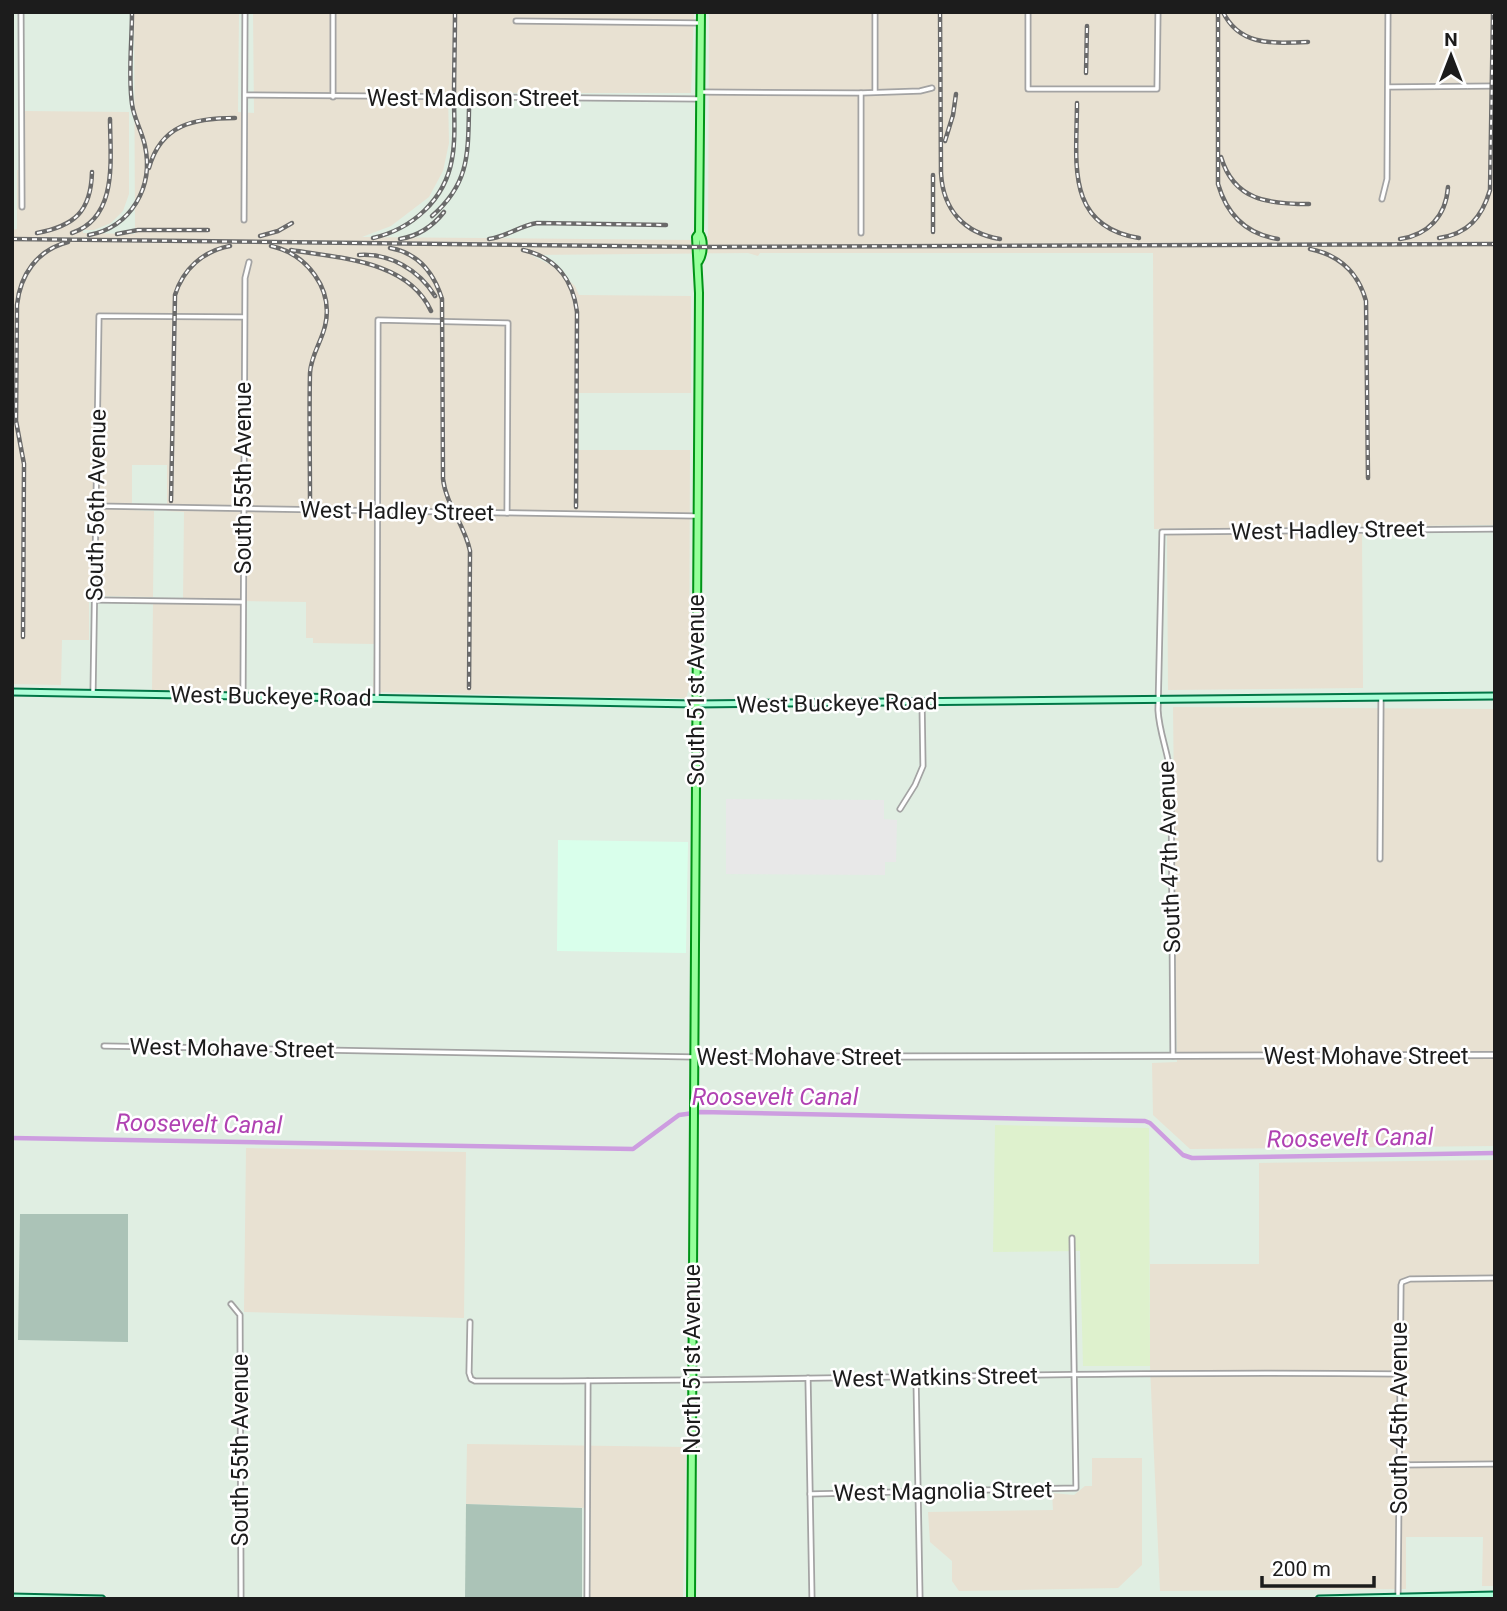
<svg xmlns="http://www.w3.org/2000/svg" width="1507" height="1611" viewBox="0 0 1507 1611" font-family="Roboto,sans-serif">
<rect width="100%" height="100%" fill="#e0eee2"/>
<polygon fill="#def1cd" points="995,1125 1149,1128 1150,1366 1083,1366 1080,1251 993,1252"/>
<g fill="#e8e1d2">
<polygon points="134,12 239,12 238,112 254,113 253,12 694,12 691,93 448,93 449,143 443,171 429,197 391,226 362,237 693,240 705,240 705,237 708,236 709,12 1495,12 1495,525 1154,529 1153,253 760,253 758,256 748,253 531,255 553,266 575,286 579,295 691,296 691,393 578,393 578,450 690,450 689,689 686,698 373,692 374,644 313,643 313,638 306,638 306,602 243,601 241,693 152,692 153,601 183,601 184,512 167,511 167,465 132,465 132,510 154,511 153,597 89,596 89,640 62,640 61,685 12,684 12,230 17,229 17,170 25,170 24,111 129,112 129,194 123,211 111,223 94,230 83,230 83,233 135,234"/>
<polygon points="1362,533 1363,688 1168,690 1167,535"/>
<polygon points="1173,707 1495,709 1495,1146 1190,1149 1153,1115 1152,1063 1177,1062"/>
<polygon points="246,1148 466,1152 464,1318 244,1312"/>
<polygon points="1495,1160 1495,1586 1482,1586 1483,1537 1406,1537 1406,1589 1160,1591 1150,1366 1150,1264 1259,1264 1259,1163"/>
<polygon points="467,1444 686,1447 683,1599 590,1599 591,1508 466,1504"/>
<polygon points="1092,1458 1142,1458 1142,1565 1118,1588 959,1591 952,1581 952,1561 930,1542 928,1512 1053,1510 1052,1493 1074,1495 1085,1486 1092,1486"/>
</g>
<polygon fill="#d9ffeb" points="558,840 688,842 686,953 557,951"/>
<g fill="#abc3b7">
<polygon points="20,1214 128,1214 128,1342 18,1340"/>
<polygon points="466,1504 582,1508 582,1599 465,1599"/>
</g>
<polygon fill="#e8e8e8" points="726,799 884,800 884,819 897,820 896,862 885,862 885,875 726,874"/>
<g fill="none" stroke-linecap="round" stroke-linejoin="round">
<polyline stroke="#cd9de0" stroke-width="4.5" points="12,1138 633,1149 679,1115 701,1112 1145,1121 1150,1123 1183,1155 1192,1158 1495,1153"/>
<defs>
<g id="minor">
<polyline points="21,12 22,207"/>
<polyline points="1028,12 1028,89 1157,89 1158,12"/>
<polyline points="516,21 701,23"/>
<polyline points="1388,87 1495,86"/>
<polyline points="875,91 875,12"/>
<polyline points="700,92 861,93 920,91 932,88"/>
<polyline points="245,95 700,99"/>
<polyline points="333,97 333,12"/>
<polyline points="1382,199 1387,179 1388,12"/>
<polyline points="244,220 245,12"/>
<polyline points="861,233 861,93"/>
<polyline points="96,506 696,516"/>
<polyline points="95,600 243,602"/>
<polyline points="93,693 99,316 244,317"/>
<polyline points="243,696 245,278 249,262"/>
<polyline points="377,697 378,320 508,323 507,513"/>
<polyline points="900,809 915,785 923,766 922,702"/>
<polyline points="1380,859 1381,698"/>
<polyline points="104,1046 694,1057"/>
<path d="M1173 1056 1171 778C1169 754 1159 733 1158 710L1162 532 1495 529"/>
<polyline points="231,1304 240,1315 241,1599"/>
<path d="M470 1322 469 1373 471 1379 475 1381C783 1382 1091 1370 1399 1374"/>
<polyline points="808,1378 812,1599"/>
<polyline points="916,1378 920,1599"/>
<polyline points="1399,1465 1495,1464"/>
<polyline points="810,1494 1076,1488 1072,1238"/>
<polyline points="1398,1597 1401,1285 1402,1282 1410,1279 1495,1278"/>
<polyline points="587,1599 588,1381"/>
</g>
<polyline id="tertiary" points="694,1057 1495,1055"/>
<g id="secondary">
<polyline points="12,692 696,704 1495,696"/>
<polyline points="12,1597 102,1599"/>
<polyline points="1319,1599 1495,1595"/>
</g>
<g id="primary">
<path d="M699 261C703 255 705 240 699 233L701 12"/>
<polyline points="691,1599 699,293 696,237 699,233"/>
</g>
</defs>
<use href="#minor" stroke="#a3a3a3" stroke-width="7"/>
<use href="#tertiary" stroke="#a3a3a3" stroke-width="8"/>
<use href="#secondary" stroke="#007646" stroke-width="9"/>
<use href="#primary" stroke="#009417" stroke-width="10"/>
<use href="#minor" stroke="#fff" stroke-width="3.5"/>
<use href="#tertiary" stroke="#fff" stroke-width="4.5"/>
<use href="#secondary" stroke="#aefed9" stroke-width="5"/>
<use href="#primary" stroke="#95ff9a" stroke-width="6"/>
<defs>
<g id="rail">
<path d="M940 12 941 173C943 210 964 233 1000 239"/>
<path d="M1218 12V184C1227 215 1246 234 1278 239"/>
<path d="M1223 12C1240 47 1274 43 1308 42"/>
<polyline points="1086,73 1087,26"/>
<path d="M1077 103C1077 161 1064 226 1139 238"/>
<polyline points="945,141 953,115 956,94"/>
<path d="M1221 157C1234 201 1269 204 1309 204"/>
<path d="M149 168C161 124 195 118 235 118"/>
<path d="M432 216C469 184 468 155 469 109"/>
<polyline points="933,232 933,175"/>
<path d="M37 233C74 226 91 212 92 172"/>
<path d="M72 233C119 217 110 158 110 119"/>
<polyline points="117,234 138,230 208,230"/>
<path d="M89 235C131 227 154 187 145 146 142 131 134 119 132 104 128 74 132 42 132 12"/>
<polyline points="260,236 278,231 292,223"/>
<path d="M373 238C412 229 445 200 452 159 456 139 454 119 454 99 454 70 455 41 455 12"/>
<path d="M1439 238C1468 234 1482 217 1490 190L1493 12"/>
<polyline points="12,239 696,247 1495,244"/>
<path d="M400 239C418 236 433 226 444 212"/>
<path d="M489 239C506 237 519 226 537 223L666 225"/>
<path d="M1400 239C1428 235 1446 216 1448 187"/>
<path d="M271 246C307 254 334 289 325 326 321 343 311 355 310 373 309 416 310 460 310 503"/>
<path d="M390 248C418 253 434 273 442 299L443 479C446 505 465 525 470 551L469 688"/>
<path d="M1310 249C1339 255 1358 272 1366 301L1368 478"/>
<path d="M291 250C338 258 408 260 431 311"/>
<path d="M523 250C555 257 573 279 577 312L576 507"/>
<path d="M359 255C390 253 419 270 435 296"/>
<path d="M171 501 175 295C183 269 203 251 230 246"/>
<path d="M23 637 24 464 16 421 17 305C20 275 37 250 68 242"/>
</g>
</defs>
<use href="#rail" stroke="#6a6a6a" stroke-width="4.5"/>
<use href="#rail" stroke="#fff" stroke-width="2" stroke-dasharray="5" stroke-linecap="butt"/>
</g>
<g text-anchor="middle" stroke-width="5" stroke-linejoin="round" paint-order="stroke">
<g font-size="23" fill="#1c1c1c" stroke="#fff">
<text x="473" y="106">West Madison Street</text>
<text transform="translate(243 478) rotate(-90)" y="8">South 55th Avenue</text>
<text transform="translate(96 505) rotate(-89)" y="8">South 56th Avenue</text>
<text transform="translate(397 511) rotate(1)" y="8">West Hadley Street</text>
<text transform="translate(1328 530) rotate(-1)" y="8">West Hadley Street</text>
<text transform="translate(696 690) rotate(-90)" y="8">South 51st Avenue</text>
<text transform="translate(271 696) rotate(1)" y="8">West Buckeye Road</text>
<text transform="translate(837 703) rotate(-1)" y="8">West Buckeye Road</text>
<text transform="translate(1169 857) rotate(-92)" y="8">South 47th Avenue</text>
<text transform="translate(232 1048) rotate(1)" y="8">West Mohave Street</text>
<text x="1366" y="1064">West Mohave Street</text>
<text x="799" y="1065">West Mohave Street</text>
<text transform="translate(692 1359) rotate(-90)" y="8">North 51st Avenue</text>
<text transform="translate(935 1377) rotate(-1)" y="8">West Watkins Street</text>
<text transform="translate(1399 1418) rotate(-90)" y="8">South 45th Avenue</text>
<text transform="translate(240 1450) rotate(-90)" y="8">South 55th Avenue</text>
<text transform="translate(943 1491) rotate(-1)" y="8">West Magnolia Street</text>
</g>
<g font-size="24" font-style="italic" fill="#b042b2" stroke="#fff">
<text x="775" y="1105">Roosevelt Canal</text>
<text transform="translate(199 1124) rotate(1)" y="8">Roosevelt Canal</text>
<text transform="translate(1350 1138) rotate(-1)" y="8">Roosevelt Canal</text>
</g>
</g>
<rect width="1507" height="1611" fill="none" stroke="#1c1c1c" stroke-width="28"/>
<g transform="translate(1451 56)" stroke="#ffffff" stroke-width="5" paint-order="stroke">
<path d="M0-5L12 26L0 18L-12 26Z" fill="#1c1c1c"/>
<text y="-10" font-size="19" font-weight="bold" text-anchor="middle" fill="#1c1c1c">N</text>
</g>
<path d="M1262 1576v10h112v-10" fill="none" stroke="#1c1c1c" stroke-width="3.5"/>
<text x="1272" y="1576" font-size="21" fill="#1c1c1c" stroke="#ffffff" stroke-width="5" paint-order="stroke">200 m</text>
</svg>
